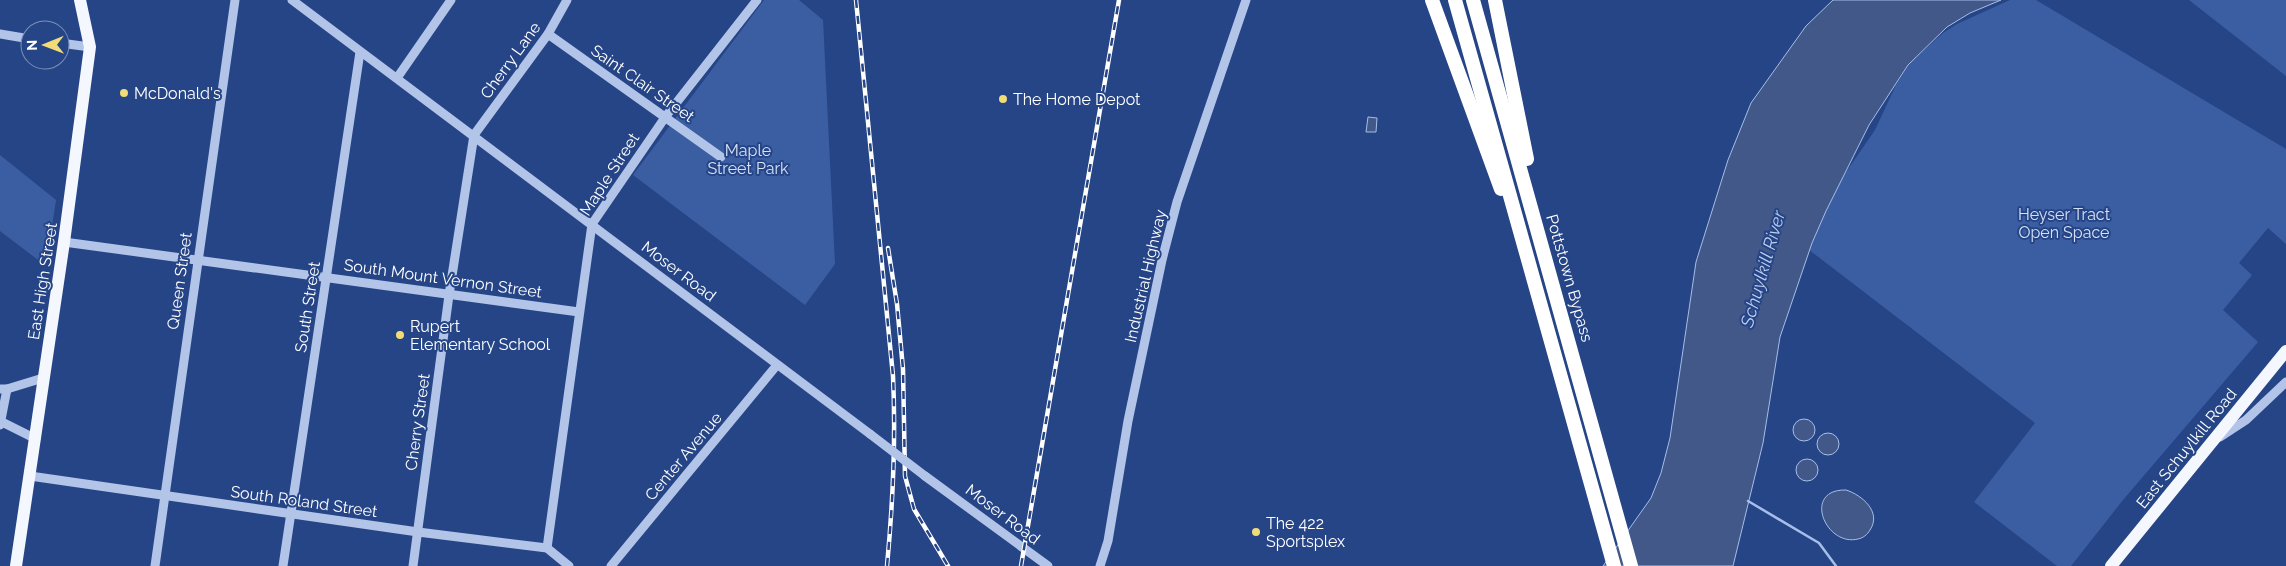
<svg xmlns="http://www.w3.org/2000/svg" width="2286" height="566" viewBox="0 0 2286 566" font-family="Raleway,sans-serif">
<rect width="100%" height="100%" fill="#264587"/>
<g fill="#3b5ea3">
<polygon points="764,0 799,0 823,20 835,264 805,305 633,175"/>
<polygon points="2010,0 2036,0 2286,149 2286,244 2268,228 2239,263 2252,275 2223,310 2258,342 2123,500 2071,566 2057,566 1974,502 2035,423 1804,246 1844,175 1875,130 1896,85 1910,63 1943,33 1957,24"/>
<polygon points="2189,0 2286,0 2286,76"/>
<polygon points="0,155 56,200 46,266 0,231"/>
</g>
<g fill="#425888" stroke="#a6bee9">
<polygon points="1833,0 2001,0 1970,13 1947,27 1908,65 1869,125 1826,211 1812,243 1780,337 1763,443 1733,566 1603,566 1651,498 1661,473 1670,438 1696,262 1728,160 1751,103 1806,26"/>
<polygon points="1368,117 1377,118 1376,132 1366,132"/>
<circle cx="1804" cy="430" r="11"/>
<circle cx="1828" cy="444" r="11"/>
<circle cx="1807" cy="470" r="11"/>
<path d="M1846 490C1862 495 1882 512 1870 530 1867 535 1863 538 1858 539 1825 547 1802 489 1846 490Z"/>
</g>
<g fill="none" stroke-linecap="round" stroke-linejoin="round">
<polyline stroke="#a6bee9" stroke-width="2.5" points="1748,501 1819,543 1836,566"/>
<g stroke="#b2c4e8" stroke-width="9">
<polyline points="292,0 870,434"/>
<polyline points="0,34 30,39"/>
<polyline points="548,34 721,157"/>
<polyline points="60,43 90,47"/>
<polyline points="397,78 451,0"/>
<polyline points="64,242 579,312"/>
<polyline points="0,389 7,389 43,378"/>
<polyline points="0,421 36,439"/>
<polyline points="0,425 7,389"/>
<polyline points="2220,437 2246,420 2286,382"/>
<polyline points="30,476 418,532 547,548 569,566"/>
<polyline points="925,476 1048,566"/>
<polyline points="547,548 592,224 666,116 757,0"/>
<polyline points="155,566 235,0"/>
<polyline points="283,566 360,52"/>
<polyline points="413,566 449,295 474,135 548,34 567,0"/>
<polyline points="611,566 777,365"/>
<polyline points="1100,566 1108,541 1128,421 1162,260 1177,202 1246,0"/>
</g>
<g stroke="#f4f7fe" stroke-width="12">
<polyline points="16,566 64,242 90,47 80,0"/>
<polyline points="2111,566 2286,351"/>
</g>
<g stroke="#fff" stroke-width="14">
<polyline points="1432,0 1501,189"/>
<polyline points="1455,0 1614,566"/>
<polyline points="1473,0 1631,566"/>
<polyline points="1495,0 1527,159"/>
</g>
<defs>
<g id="rail">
<path d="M856 0 893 376C896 440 893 502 887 566"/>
<polyline points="888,248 897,304 903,369 905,476 914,509 948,566"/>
<polyline points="1021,566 1119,0"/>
</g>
</defs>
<use href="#rail" stroke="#fff" stroke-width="4.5"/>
<use href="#rail" stroke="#264587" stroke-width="2.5" stroke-dasharray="8" stroke-linecap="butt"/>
<polyline stroke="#b2c4e8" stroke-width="9" points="870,434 925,476"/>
</g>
<g fill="#f1dc77" stroke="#264587" stroke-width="2">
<circle cx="124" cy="93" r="5"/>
<circle cx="1003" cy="99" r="5"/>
<circle cx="400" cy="335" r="5"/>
<circle cx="1256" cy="532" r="5"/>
</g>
<g text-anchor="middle" stroke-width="4" stroke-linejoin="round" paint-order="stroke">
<g font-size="16" fill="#fff" stroke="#264587">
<text transform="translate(510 60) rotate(-54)" y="6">Cherry Lane</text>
<text transform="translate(643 83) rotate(35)" y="6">Saint Clair Street</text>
<text transform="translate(609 174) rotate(-57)" y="6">Maple Street</text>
<text transform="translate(679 271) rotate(37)" y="6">Moser Road</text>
<text transform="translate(1145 276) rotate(-77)" y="6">Industrial Highway</text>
<text transform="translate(443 278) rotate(8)" y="6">South Mount Vernon Street</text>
<text transform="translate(1570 278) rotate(74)" y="6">Pottstown Bypass</text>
<text transform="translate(42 281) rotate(-81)" y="6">East High Street</text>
<text transform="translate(179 281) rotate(-82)" y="6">Queen Street</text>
<text transform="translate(307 307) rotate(-81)" y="6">South Street</text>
<text transform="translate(417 422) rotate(-82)" y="6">Cherry Street</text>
<text transform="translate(2186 448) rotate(-51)" y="6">East Schuylkill Road</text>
<text transform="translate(683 456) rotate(-50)" y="6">Center Avenue</text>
<text transform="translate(304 501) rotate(8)" y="6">South Roland Street</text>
<text transform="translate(1003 514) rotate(37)" y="6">Moser Road</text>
</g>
<g font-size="16" fill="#fff" stroke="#264587" text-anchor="start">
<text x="134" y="99">McDonald's</text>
<text x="1013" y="105">The Home Depot</text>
<text x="410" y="332">Rupert<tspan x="410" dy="18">Elementary School</tspan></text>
<text x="1266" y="529">The 422<tspan x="1266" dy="18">Sportsplex</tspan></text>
</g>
<g font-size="16" fill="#d6e1f7" stroke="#264587">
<text x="748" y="156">Maple<tspan x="748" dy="18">Street Park</tspan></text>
<text x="2064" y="220">Heyser Tract<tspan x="2064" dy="18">Open Space</tspan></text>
</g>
<g font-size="18" font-style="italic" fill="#becff0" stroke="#264587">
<text transform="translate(1763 269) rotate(-74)" y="6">Schuylkill River</text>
</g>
</g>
<g transform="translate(45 45) rotate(269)"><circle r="24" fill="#264587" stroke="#7d8fb7"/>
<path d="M0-4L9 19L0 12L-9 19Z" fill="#f1dc77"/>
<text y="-8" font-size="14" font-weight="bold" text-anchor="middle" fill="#ffffff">N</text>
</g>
</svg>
